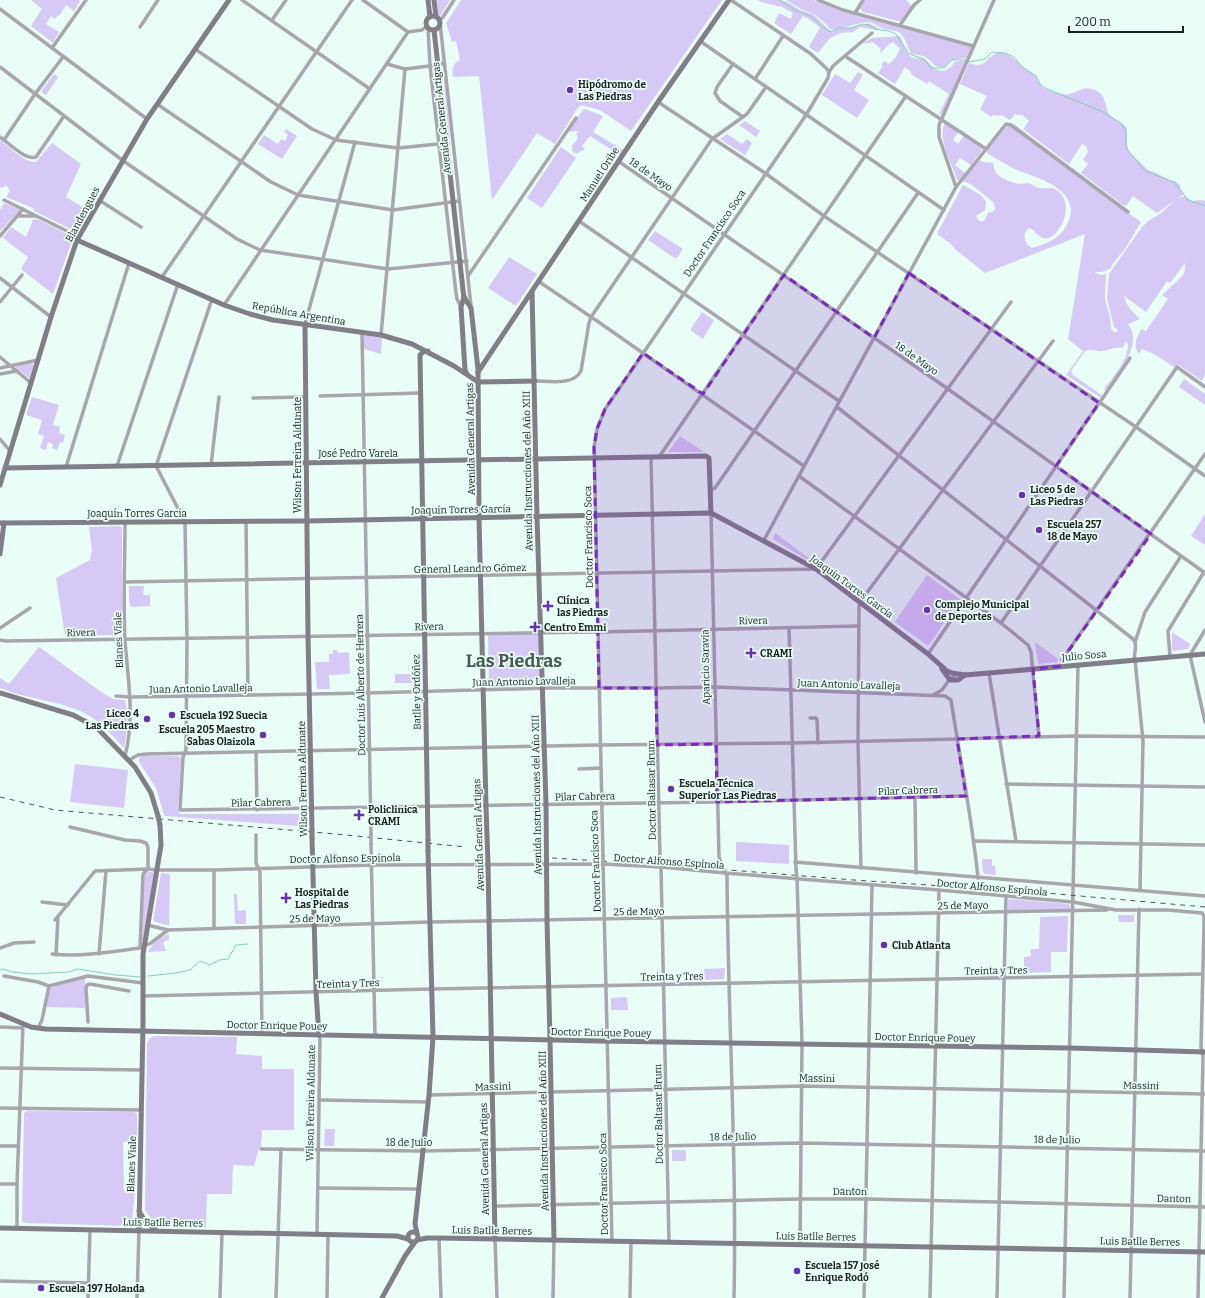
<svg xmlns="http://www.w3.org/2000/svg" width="1205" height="1298" viewBox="0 0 1205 1298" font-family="Bitter,serif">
<rect width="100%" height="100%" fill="#e9fef7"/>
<g fill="#d7c9f5">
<polygon points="31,0 79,0 80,1 74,11 66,5 59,16 58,15 55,19 51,16 46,24 59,32 53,43 31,26 42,9"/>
<polygon points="437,0 450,0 440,16 438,15 436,12 438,11"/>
<path d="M461 0H722L631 131 600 110 581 105 575 111V112L555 144 537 133 492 200 479 76 453 77C452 69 452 64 460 60L456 41 452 42 446 23Z"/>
<path d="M757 0H781L787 2 800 10 813 14 828 29 833 31 841 28H851L868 23 879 28 876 30 860 27 853 32 841 33 830 38 818 53 809 47 820 27C815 24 809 18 803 16L791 34 774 23 779 13 791 19 793 13 782 7 761 2Z"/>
<path d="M786 0H813L847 13 970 47 971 48 966 59C957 56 951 60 945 67 932 69 933 60 925 57 921 55 916 55 911 54 908 47 904 33 896 31 892 30 888 30 884 29 879 27 874 23 869 22 864 21 839 29 833 30L829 28 826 24 814 14 801 9Z"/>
<polygon points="865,0 906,0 912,6 901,21 898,21 863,12 860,8"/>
<path d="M900 36C903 42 905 51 910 56 914 60 920 57 924 59 934 65 930 70 945 71L952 66 954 62 960 60 966 62 942 115 939 114 949 94 929 81 927 84 911 74V72L905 67 895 84 878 73 883 66 881 65 884 61 889 64 896 57 900 49 893 42 889 44 881 53 880 52 881 49 873 42 862 44 872 38Z"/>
<path d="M999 52C1010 54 1016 60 1024 68 1028 71 1033 73 1036 77 1039 81 1040 86 1045 89 1050 91 1064 96 1069 94 1079 92 1083 85 1095 90 1108 96 1104 108 1110 115 1115 120 1122 123 1127 128V145L1129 152 1148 170 1156 173 1169 180 1175 181 1180 185 1181 190 1184 194 1157 213 1133 196 1126 206 1123 205 1081 173 1088 164 1083 160 1088 152 1086 146 1082 144 1069 164 1023 129 1029 121 1023 116V115H1018L1015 114 1010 120 1002 115 997 116 993 115 991 117 980 109 987 96 960 84 969 63C987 70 986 56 999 52Z"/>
<polygon points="434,70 435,71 441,139 440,138"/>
<polygon points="443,71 444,71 450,138 449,137"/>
<polygon points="858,72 863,75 854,90 869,100 857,118 822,95 835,74 850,83"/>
<polygon points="54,74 58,77 46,95 42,93 42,90"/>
<polygon points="585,109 603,116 593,132 623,150 620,155 590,136 582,146 585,149 578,153 574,153 572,151 572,145 576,141 578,138 576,134 579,132 575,131 569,132 569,129 583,110"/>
<polygon points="745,121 760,131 756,137 739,125"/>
<path d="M945 121 959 131 953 140 958 144 965 134 982 147V150L971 165 960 158 955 165 965 173 960 180H957C952 162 937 140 945 121Z"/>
<path d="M1011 125H1015L1125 208 1127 212 1141 222 1125 249 1114 262 1110 269 1102 272H1096L1095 273 1102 275 1106 274 1105 299 1110 318 1111 328 1114 332H1117L1118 330 1114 327 1107 299 1109 274 1142 227 1148 221 1160 214 1178 198 1185 196 1191 201 1203 200 1205 201V374L1202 381 1179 365 1174 367 1154 354 1142 349 1139 354C1132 344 1137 339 1141 329L1146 331 1168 299 1162 295C1168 289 1184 277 1185 270 1185 267 1185 265 1185 263L1170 283 1167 281 1146 312 1124 296C1126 306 1133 312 1140 319L1128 324C1144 344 1118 373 1107 391L1104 389C1112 379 1132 355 1127 342H1125L1123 348C1115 346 1109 351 1101 351 1095 351 1091 348 1085 351L1071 371 1073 375 1103 396 1101 398 1066 375 1083 351 1068 339 1085 234 985 273 956 250 950 243 937 234 963 185 981 195 986 202 985 210 976 216 978 220 982 222 985 220 988 213 994 211 995 208 993 202 972 185 963 181 965 177 980 160 983 162 993 163C994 168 995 173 999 176 1001 178 1016 184 1019 184 1022 184 1025 183 1028 183 1032 184 1035 187 1039 188 1044 189 1050 187 1055 189 1068 196 1068 212 1062 224 1057 233 1049 244 1038 235 1035 232 1034 230 1029 228L1025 232C1024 240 1025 244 1032 248 1049 243 1063 237 1069 220 1080 190 1039 178 1019 171 1007 166 997 159 987 153V150L1007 126Z"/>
<polygon points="286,129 297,136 282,159 258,144 264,135 278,144 281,139 285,141 288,135 284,132"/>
<polygon points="727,134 742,144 747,139 752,143 745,155 720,139"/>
<path d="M0 140C10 147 24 163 36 162L52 143 81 164 66 197 89 211 77 232 34 211 33 208 6 197 10 191 6 185 2 188 0 187Z"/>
<polygon points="561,147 576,158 542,208 527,198"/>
<polygon points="4,203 20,210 0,231 0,210"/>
<polygon points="37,219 67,234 66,239 72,241 53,294 21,269 28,257 3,238 11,227 26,237 33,220"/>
<polygon points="655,231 683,249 676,259 648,240"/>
<polygon points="509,257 537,274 516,306 488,288"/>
<polygon points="702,312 714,320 703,339 690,330"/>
<polygon points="365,335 382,338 381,354 364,349 364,337"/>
<polygon points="30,363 32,363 34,366 29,378 16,368 16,366"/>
<polygon points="1184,379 1205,394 1205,405 1179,387"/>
<polygon points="32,397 59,405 53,425 60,427 59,433 65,435 63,443 60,442 57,450 52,448 53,444 48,442 46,450 40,448 44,436 38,434 42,420 26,415"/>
<polygon points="680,436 704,452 668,452"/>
<polygon points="1205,514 1205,545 1191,536"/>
<polygon points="120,526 122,528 122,635 65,636 56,578 90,560 92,551 89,527"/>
<polygon points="775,533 810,559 809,561 773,539"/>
<polygon points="927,575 960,599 929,645 927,645 895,622"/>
<polygon points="129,586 144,586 143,595 150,595 150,606 131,607 129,600"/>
<polygon points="1172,632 1190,644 1188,649 1172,651"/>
<polygon points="540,633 541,686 489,688 488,635"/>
<polygon points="1035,642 1058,659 1056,662 1039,664 1038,662"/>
<path d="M39 647 104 694 114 699 125 700C129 715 127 733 124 748 113 736 102 723 88 715 61 700 28 700 0 688V678L9 684Z"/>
<polygon points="333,650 337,650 338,653 349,652 350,674 329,675 330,689 317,689 315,662 329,662 329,654 333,654"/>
<rect x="395" y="674" width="17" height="9"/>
<polygon points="144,756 179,756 181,759 178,811 180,814 299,814 299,826 165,816 164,815 156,788 139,762 139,759 140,757"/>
<polygon points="75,764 128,770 124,808 70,802"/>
<polygon points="736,842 789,845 789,864 736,861"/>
<polygon points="982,859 992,859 992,866 995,866 996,875 985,874 983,872"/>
<polygon points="151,872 153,872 154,875 142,943 144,876 145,873"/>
<polygon points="161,873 170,874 169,923 170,925 166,925 153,921"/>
<polygon points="234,894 237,894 238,911 246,910 246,924 235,924"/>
<polygon points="1009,899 1069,904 1071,908 1070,909 1009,910 1008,909 1008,900"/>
<polygon points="1118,915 1134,915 1134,922 1119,922"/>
<polygon points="1068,916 1067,952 1051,952 1051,972 1024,973 1024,957 1031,956 1031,949 1039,949 1040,917"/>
<path d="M169 934V940L163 942 166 951 148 952C151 944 161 937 169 934Z"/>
<polygon points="725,968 724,979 705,980 704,969"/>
<polygon points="85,977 85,1008 46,1007 48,993 50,988"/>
<polygon points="627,997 628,1010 611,1010 611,998"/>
<polygon points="155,1036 237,1037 236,1054 262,1056 262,1069 294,1069 294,1130 262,1130 261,1147 259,1148 254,1166 233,1165 232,1194 207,1194 206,1227 163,1226 155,1223 145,1210 147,1043 150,1038"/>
<polygon points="27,1111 134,1112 137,1113 137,1141 123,1142 124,1192 135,1193 131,1226 24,1223 22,1221 24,1113"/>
<polygon points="325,1129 335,1129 334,1146 325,1146 324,1144"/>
<rect x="672" y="1150" width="14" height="11"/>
</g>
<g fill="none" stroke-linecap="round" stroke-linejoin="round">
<g stroke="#81d0b8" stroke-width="1">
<polyline points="779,0 797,11 812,17 821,26 831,32 839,28 850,28 863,24 869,25 875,29 889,31 896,34 909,54 924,59 931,68 944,68 952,60 960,59 966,61"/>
<polyline points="969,62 985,59 992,52 1005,53 1014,57 1021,66 1036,76 1040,84 1045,88 1103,112 1122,124 1126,132 1126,144 1127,149 1145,171 1174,182 1188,200 1205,206"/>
<polyline points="0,970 2,969 13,972 32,974 69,972 77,969 116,975 140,977"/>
<polyline points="148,976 176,973 190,970 200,961 210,965 219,960 228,959 236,945 248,944"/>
</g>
<g stroke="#a8a5ad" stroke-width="3.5">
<polyline points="242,0 370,89"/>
<polyline points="363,0 408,32 422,30 427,26"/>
<polyline points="818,0 843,10 973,46"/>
<polyline points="0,9 147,119"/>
<polyline points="855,13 863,0"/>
<polyline points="272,20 286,0"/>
<polyline points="439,21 443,17 454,0"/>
<polyline points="440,23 471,306"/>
<polyline points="900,25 914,5 920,0"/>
<polyline points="140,27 158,0"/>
<polyline points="428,27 430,66 456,293 457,299 461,307"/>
<polyline points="700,41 944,210"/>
<polyline points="52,48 86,0"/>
<polyline points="195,49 312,129 336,140 398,148 448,143"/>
<polyline points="845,56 986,149"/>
<polyline points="387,64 405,69 438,65 444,63"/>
<polyline points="733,64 717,87 715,93 720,101 743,117"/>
<polyline points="0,67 122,160 237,239 260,250 388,269 467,261"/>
<polyline points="829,72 833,66 872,33"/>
<polyline points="755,79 783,36"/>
<polyline points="658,102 765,173 824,216 1136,427 1205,476"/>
<polyline points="157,104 271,182 298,195 393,210 459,201"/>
<path d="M0 137C9 143 26 161 36 157L64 116"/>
<polyline points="4,140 35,94 63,57"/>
<polyline points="618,161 948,389 1205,573"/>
<polyline points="956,187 939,137 939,125 994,0"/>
<polyline points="4,200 79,237"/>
<polyline points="99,200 141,227"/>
<polyline points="18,216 35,216"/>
<polyline points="579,221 839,401"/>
<polyline points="0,236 23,209"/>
<polyline points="468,276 576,118"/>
<polyline points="162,277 352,0"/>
<polyline points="0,278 51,317"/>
<polyline points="538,281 600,323 804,466"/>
<polyline points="212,299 156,466 185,522 187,639 186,750 183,757 180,810 717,802 966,796"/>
<polyline points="0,302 22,275"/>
<polyline points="224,305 408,32"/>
<polyline points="305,324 355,142"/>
<polyline points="362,332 371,834"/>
<polyline points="381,335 405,69"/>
<polyline points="0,357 31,383"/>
<polyline points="0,368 38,360"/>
<polyline points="0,374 17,371"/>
<path d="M535 381C549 381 573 386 581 371L589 323 591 317 712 139 747 114 766 87"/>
<polyline points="320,396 420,393"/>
<polyline points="253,398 306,397"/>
<polyline points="837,407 1133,639 1135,642"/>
<polyline points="0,439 10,451"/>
<polyline points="651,457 660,859"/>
<polyline points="659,457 906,96"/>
<polyline points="211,465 219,397"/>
<polyline points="117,466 178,284"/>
<polyline points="66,467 129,263"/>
<polyline points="799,476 1001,623 1028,645 1031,652 1039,736"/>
<polyline points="711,490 715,488 918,193"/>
<polyline points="711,513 719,857 721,864"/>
<polyline points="246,522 248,695"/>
<path d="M125 523C125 562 123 602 125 641 128 679 135 719 125 756"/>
<polyline points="764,540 956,187 1006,124 1011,125 1128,212"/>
<polyline points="125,582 816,569 1011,302"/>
<polyline points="1001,623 1177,367 1205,387"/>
<polyline points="0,628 30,608"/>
<polyline points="789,628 796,869"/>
<polyline points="1205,630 1190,655 1205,722"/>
<polyline points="0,640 6,641 598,632 858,626"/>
<polyline points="928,654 1130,358"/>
<polyline points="1170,657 1168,631 1204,572"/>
<polyline points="1062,666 1062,660 1205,454"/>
<polyline points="989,673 1016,841"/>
<polyline points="933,695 942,690 949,680 957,674"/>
<path d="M116 696 130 697 368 693 550 688H656L715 687 945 696 951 700C960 759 972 818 978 878"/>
<polyline points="810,718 816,718 817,720 818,743"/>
<polyline points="256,752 257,810"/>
<polyline points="129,760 138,755 146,754 600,745 792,743 1076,736 1205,737"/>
<polyline points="579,769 601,768"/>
<polyline points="1006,784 1205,787"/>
<polyline points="915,797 916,873"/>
<polyline points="70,827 125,840 140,841 146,843 148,847 148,869 143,874 140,948 151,943 168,930"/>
<polyline points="256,835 256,863 260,872 262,1034"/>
<polyline points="974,841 1205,845"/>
<polyline points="371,844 375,1036"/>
<polyline points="603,856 594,447 597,429 605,409 806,115 828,78 829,72 826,68 811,54 731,0"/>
<polyline points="795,862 1205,896"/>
<polyline points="603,864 612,1241"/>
<polyline points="661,867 669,1242"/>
<polyline points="861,868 858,742 859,607 860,602 1053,341"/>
<polyline points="214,870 214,928"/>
<path d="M725 872 727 876C728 1017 737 1157 734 1298"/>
<polyline points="797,878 802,1044 800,1245"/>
<path d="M1140 890 1143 741 1135 660C1133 654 1137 649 1135 642L1145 612 1181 556"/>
<polyline points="42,902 68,905"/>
<polyline points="55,920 95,871 148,869 157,870 214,870 372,865 603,864 661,867 725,873 939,890 1073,902 1116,910 1168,910 1202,913 1204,916 1204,925 1201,1047 1203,1056 1198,1298"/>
<polyline points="147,925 168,930 430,922 1107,910"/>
<polyline points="0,948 14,943 34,942"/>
<path d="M52 954C82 957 111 952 140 948"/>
<polyline points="99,954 106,871"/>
<polyline points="56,955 58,916"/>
<polyline points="4,976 38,982 49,986 88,976 143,983"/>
<polyline points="143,996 432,989 1202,974"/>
<polyline points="88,1022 86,988 87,985 90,984 129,991"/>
<polyline points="0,1027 22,1028"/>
<polyline points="38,1028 42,1020 49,986"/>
<polyline points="0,1068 142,1070"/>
<polyline points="429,1095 802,1086 1205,1094"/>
<polyline points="320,1100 428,1102"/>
<polyline points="0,1108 141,1110"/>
<polyline points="0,1146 18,1146"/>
<polyline points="261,1149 423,1151 801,1143 1205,1151"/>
<polyline points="0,1184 17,1184"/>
<polyline points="318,1188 418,1189"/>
<polyline points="495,1206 800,1199 866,1199 1205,1207"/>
<polyline points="17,1228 17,1184 23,1024"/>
<polyline points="317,1234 320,1039 319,1035"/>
<polyline points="439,1238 441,1298"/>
<polyline points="495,1239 497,1298"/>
<polyline points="0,1281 89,1283"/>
<polyline points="88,1298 90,1230"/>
<polyline points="137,1298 139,1230"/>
<polyline points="220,1298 222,1233"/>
<polyline points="276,1298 281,1149"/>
<polyline points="327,1298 328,1235"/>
<polyline points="553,1298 554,1240"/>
<polyline points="630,1298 631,1242"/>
<polyline points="864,1298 872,885"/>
<polyline points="930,1298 939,890"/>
<polyline points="997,1298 1006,896"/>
<polyline points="1064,1298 1078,665"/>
<polyline points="1130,1298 1139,909"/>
</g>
<g stroke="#817e88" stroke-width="5">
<polyline points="428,0 430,17"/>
<polyline points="434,0 436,17"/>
<circle cx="433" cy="23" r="7"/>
<polyline points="434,30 463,290 464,297 471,308 478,369 479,518 486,806 488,864 495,1239"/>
<polyline points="77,240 224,305 250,314 273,320 381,335 412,344 454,366 478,382 535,381"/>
<polyline points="532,291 537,517 546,804 547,920 550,1040 554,1240"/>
<polyline points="464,297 461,307 465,370 467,374"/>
<polyline points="305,324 308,636 312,830"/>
<polyline points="428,351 423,352 420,355 428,840"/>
<polyline points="478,372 658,102 729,0"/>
<polyline points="5,468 706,456 709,458 711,513"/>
<polyline points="0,485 51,317 77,240 147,119 229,0"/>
<polyline points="0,523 306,521 711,513 816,569 928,654 947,671 952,673 965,675 989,673 1205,654"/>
<polyline points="0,554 4,523"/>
<polyline points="942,669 950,680 958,680 965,675"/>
<polyline points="0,693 73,715 96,727 135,767 151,793 158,816"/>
<polyline points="312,838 316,992 319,1035"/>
<polyline points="0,1014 31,1027 45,1029 599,1041 1070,1048 1205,1052"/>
<polyline points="139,1211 145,1221 156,1230"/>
<polyline points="0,1228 397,1236 408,1239"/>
<polyline points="139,1230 143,1024 143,954 159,857 161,845 160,825"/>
<circle cx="413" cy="1237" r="5"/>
<polyline points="417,1233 415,1224 429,1095 433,1037 428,851"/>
<polyline points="417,1240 427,1238 439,1238 1205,1252"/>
<polyline points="382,1298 405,1256 415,1242"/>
</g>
<g stroke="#4b5552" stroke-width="1" stroke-dasharray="5 5" stroke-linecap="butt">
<polyline points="0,797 55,810 77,812 336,834 466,847"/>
<polyline points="552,858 680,866 854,880 1046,893 1205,907"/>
</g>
<g stroke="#a8a5ad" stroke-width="3.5">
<polyline points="371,834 371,844"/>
<polyline points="603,856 603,864"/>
<polyline points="660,859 661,867"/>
<polyline points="721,864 724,871"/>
<polyline points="796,869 797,878"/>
</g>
<g stroke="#817e88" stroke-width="5">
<polyline points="158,816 160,825"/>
<polyline points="312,830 312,838"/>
<polyline points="428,840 428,851"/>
</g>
</g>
<path fill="#7b2cbf" fill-opacity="0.2" stroke="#7b2cbf" stroke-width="3" stroke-dasharray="8 5" stroke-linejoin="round" d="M909 273 1099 403 1056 466 1151 534 1062 660V666L1033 669 1039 736 957 739 966 796 717 802 716 744 657 745 656 688H599L594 447 597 429 605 409 643 353 703 394 784 275 874 338Z"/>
<g fill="#6833aa" stroke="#e9fef7" stroke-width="1.5">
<circle cx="570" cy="90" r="4"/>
<circle cx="1022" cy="495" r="4"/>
<circle cx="1039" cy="530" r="4"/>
<path d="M546 600h4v4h4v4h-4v4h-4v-4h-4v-4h4z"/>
<circle cx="927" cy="610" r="4"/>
<path d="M533 621h4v4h4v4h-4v4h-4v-4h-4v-4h4z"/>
<path d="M749 647h4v4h4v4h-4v4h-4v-4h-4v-4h4z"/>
<circle cx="172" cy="715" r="4"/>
<circle cx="147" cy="719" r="4"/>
<circle cx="263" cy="735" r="4"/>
<circle cx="671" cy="789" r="4"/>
<path d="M357 809h4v4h4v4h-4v4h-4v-4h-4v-4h4z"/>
<path d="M284 892h4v4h4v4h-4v4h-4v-4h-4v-4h4z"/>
<circle cx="884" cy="945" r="4"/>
<circle cx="797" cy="1271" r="4"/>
<circle cx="41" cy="1288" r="4"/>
</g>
<g text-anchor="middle" stroke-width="3.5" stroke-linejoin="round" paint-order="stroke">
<g font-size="10" font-weight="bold" fill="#1a211f" stroke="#e9fef7" text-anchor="start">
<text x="578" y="88">Hipódromo de<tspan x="578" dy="12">Las Piedras</tspan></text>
<text x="1030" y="493">Liceo 5 de<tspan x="1030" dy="12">Las Piedras</tspan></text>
<text x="1047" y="528">Escuela 257<tspan x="1047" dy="12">18 de Mayo</tspan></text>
<text x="557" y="604">Clínica<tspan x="557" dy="12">las Piedras</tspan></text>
<text x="935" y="608">Complejo Municipal<tspan x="935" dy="12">de Deportes</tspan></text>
<text x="544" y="631">Centro Emmi</text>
<text x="760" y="657">CRAMI</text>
<text x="139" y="717" text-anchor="end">Liceo 4<tspan x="139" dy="12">Las Piedras</tspan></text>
<text x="180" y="719">Escuela 192 Suecia</text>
<text x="255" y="733" text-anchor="end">Escuela 205 Maestro<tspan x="255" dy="12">Sabas Olaizola</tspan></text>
<text x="679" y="787">Escuela Técnica<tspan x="679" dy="12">Superior Las Piedras</tspan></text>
<text x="368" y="813">Policlinica<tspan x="368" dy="12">CRAMI</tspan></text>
<text x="295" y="896">Hospital de<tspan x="295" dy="12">Las Piedras</tspan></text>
<text x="892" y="949">Club Atlanta</text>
<text x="805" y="1269">Escuela 157 José<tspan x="805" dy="12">Enrique Rodó</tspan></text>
<text x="49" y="1292">Escuela 197 Holanda</text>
</g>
<g font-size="10" fill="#1a211f" stroke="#e9fef7">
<text transform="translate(441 118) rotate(-96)" y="4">Avenida General Artigas</text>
<text transform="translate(599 174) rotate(-57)" y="4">Manuel Oribe</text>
<text transform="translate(651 174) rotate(35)" y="4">18 de Mayo</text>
<text transform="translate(82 214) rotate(-62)" y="4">Blandengues</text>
<text transform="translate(714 233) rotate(-56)" y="4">Doctor Francisco Soca</text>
<text transform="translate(299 313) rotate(10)" y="4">República Argentina</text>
<text transform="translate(917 358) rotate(35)" y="4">18 de Mayo</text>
<text transform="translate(470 439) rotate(-91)" y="4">Avenida General Artigas</text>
<text x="358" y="457">José Pedro Varela</text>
<text transform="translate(297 455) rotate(-90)" y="4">Wilson Ferreira Aldunate</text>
<text transform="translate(527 471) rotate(-91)" y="4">Avenida Instrucciones del Año XIII</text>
<text transform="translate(461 509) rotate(-1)" y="4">Joaquín Torres García</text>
<text x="137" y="517">Joaquín Torres García</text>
<text transform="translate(588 537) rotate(-91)" y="4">Doctor Francisco Soca</text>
<text transform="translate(470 568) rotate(-1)" y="4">General Leandro Gómez</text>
<text transform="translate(852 586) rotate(36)" y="4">Joaquín Torres García</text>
<text transform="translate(753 620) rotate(-1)" y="4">Rivera</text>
<text transform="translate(429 626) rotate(-1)" y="4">Rivera</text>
<text transform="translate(81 632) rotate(-1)" y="4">Rivera</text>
<text transform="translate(118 640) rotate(-92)" y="4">Blanes Viale</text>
<text transform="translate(1084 655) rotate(-5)" y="4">Julio Sosa</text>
<text transform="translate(705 667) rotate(-91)" y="4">Aparicio Saravia</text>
<text transform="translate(524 681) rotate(-1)" y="4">Juan Antonio Lavalleja</text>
<text transform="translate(849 684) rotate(2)" y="4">Juan Antonio Lavalleja</text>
<text transform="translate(360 685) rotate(-91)" y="4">Doctor Luis Alberto de Herrera</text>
<text transform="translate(201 688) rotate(-1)" y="4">Juan Antonio Lavalleja</text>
<text transform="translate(416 692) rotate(-91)" y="4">Batlle y Ordóñez</text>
<text transform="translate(302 779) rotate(-91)" y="4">Wilson Ferreira Aldunate</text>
<text transform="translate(651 790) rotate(-91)" y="4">Doctor Baltasar Brum</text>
<text transform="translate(908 790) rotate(-2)" y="4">Pilar Cabrera</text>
<text transform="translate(536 795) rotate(-91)" y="4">Avenida Instrucciones del Año XIII</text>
<text transform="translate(585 796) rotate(-1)" y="4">Pilar Cabrera</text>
<text transform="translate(261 802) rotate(-1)" y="4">Pilar Cabrera</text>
<text transform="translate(478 835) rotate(-92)" y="4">Avenida General Artigas</text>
<text transform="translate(345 858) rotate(-1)" y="4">Doctor Alfonso Espínola</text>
<text transform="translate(595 861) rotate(-92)" y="4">Doctor Francisco Soca</text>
<text transform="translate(669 861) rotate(4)" y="4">Doctor Alfonso Espínola</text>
<text transform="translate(992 887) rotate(5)" y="4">Doctor Alfonso Espínola</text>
<text transform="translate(963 905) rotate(-1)" y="4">25 de Mayo</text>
<text transform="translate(639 911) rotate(-1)" y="4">25 de Mayo</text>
<text transform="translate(315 918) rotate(-1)" y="4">25 de Mayo</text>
<text transform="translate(996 970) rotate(-1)" y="4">Treinta y Tres</text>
<text transform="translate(672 976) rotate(-1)" y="4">Treinta y Tres</text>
<text transform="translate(348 983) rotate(-2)" y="4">Treinta y Tres</text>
<text transform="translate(277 1025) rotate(1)" y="4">Doctor Enrique Pouey</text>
<text transform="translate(601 1032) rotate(1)" y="4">Doctor Enrique Pouey</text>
<text transform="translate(925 1037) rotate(1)" y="4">Doctor Enrique Pouey</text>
<text x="817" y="1082">Massini</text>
<text transform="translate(1141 1085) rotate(1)" y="4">Massini</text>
<text transform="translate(493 1086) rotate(-2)" y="4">Massini</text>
<text transform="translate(310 1103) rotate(-89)" y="4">Wilson Ferreira Aldunate</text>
<text transform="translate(658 1114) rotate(-91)" y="4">Doctor Baltasar Brum</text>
<text transform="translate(543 1131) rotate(-91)" y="4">Avenida Instrucciones del Año XIII</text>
<text transform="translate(733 1136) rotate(-1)" y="4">18 de Julio</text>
<text transform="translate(1057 1139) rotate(1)" y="4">18 de Julio</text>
<text x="409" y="1146">18 de Julio</text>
<text transform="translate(484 1159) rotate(-91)" y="4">Avenida General Artigas</text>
<text transform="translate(131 1164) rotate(-88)" y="4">Blanes Viale</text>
<text transform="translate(603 1184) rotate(-91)" y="4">Doctor Francisco Soca</text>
<text x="850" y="1195">Danton</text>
<text transform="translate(1174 1198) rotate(1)" y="4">Danton</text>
<text transform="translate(163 1222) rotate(1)" y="4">Luis Batlle Berres</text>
<text transform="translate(492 1230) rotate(1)" y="4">Luis Batlle Berres</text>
<text transform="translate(816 1236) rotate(1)" y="4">Luis Batlle Berres</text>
<text transform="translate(1140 1241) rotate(1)" y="4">Luis Batlle Berres</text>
</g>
<g font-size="18" font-weight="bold" fill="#495a55" stroke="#e9fef7">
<text x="514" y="667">Las Piedras</text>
</g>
</g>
<path d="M1069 26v6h114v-6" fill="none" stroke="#1a211f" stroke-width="2"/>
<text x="1075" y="26" font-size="12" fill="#1a211f" stroke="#e9fef7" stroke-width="3" paint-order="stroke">200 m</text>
</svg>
